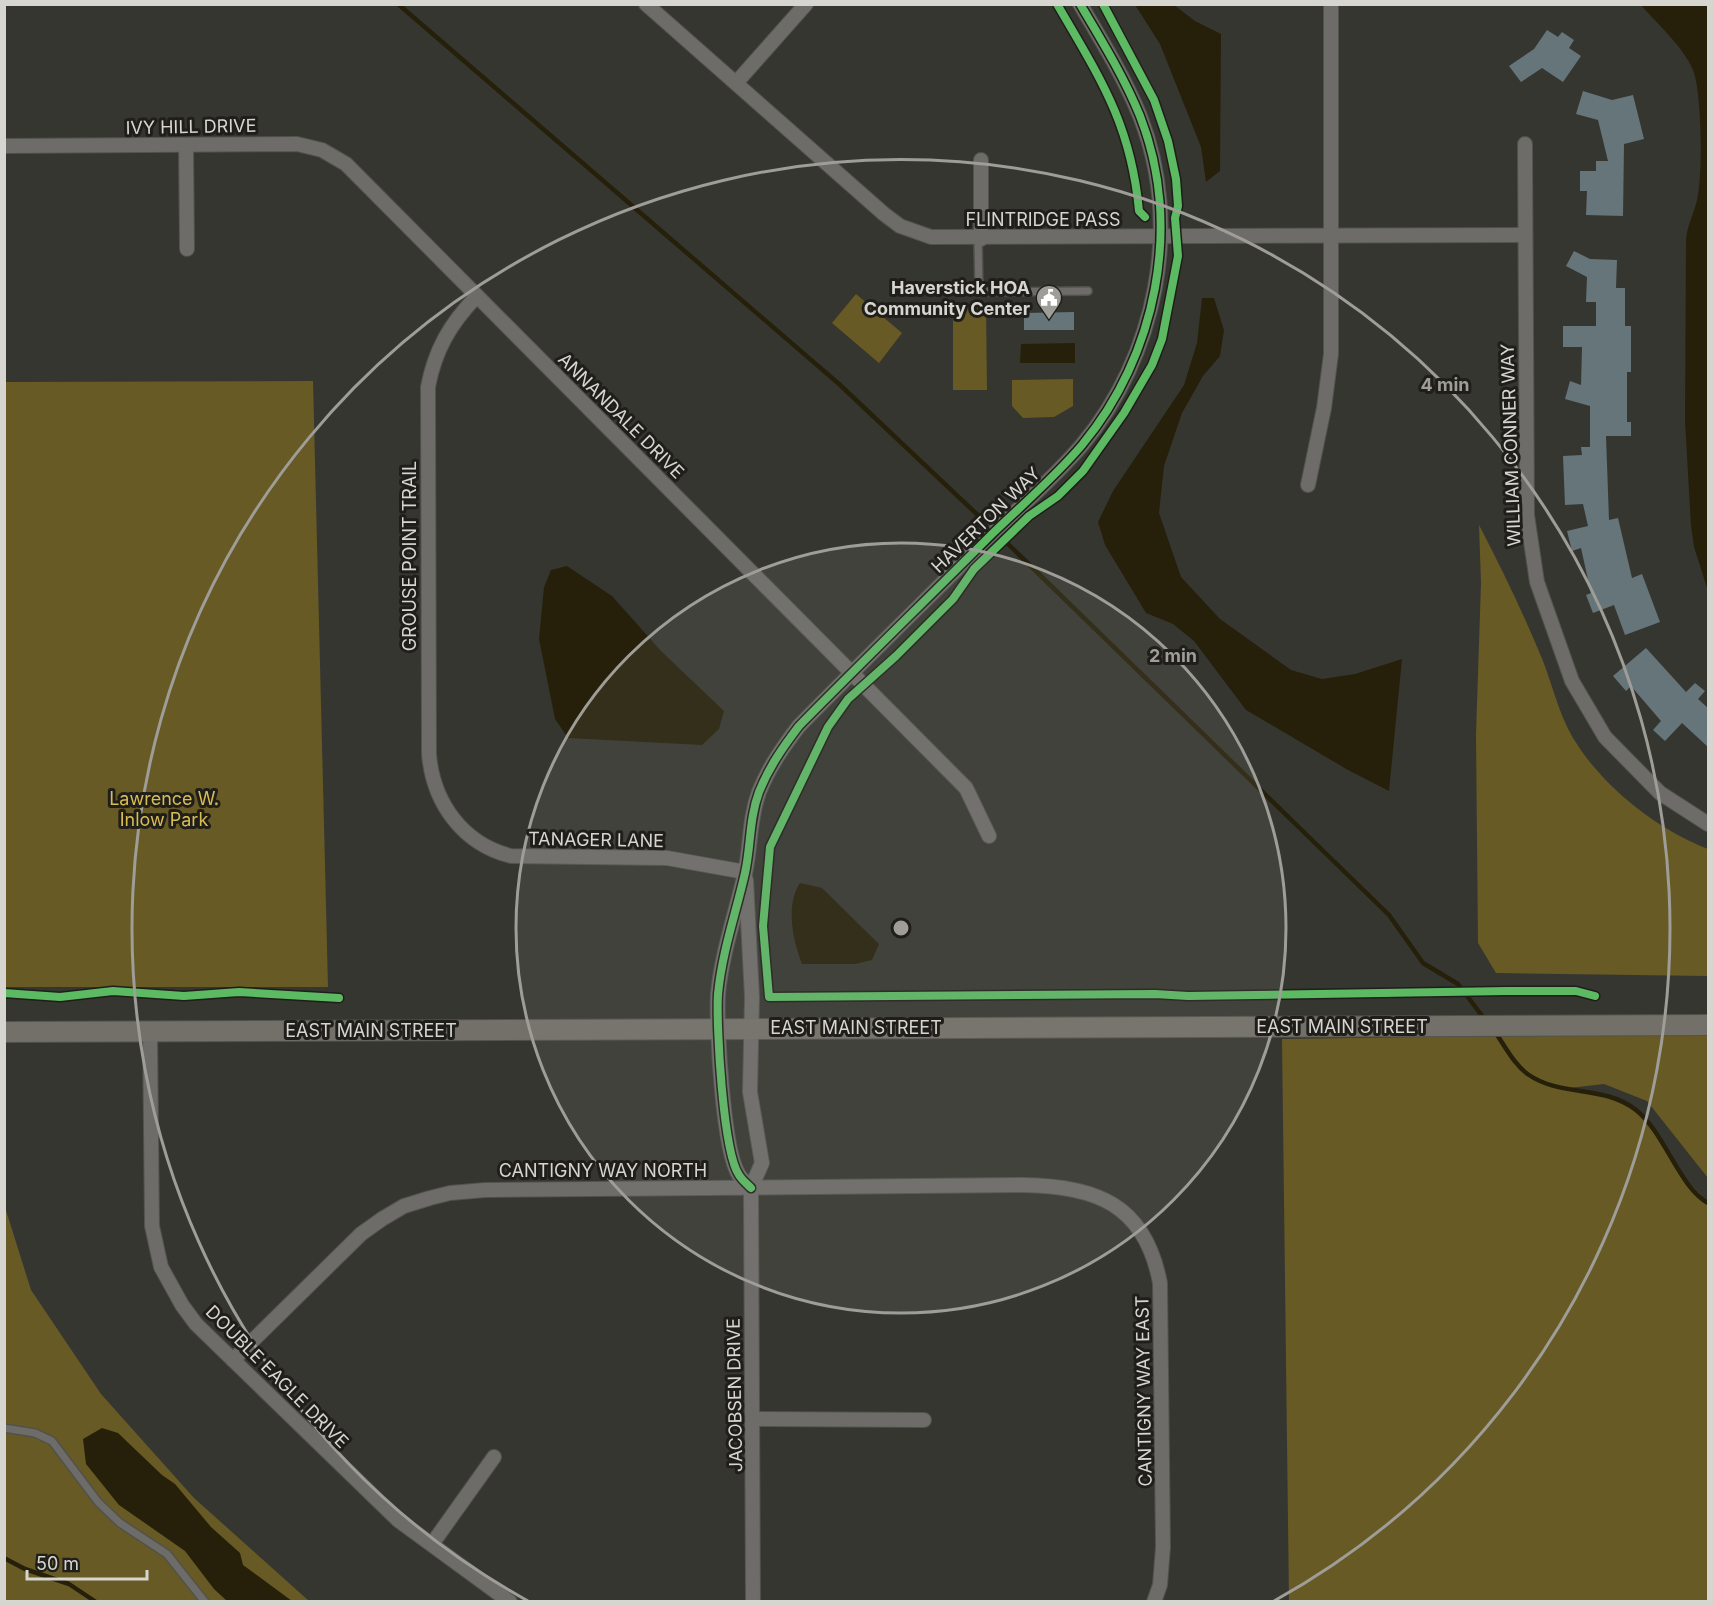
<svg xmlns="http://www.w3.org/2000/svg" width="1713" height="1606" viewBox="0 0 1713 1606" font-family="Inter,sans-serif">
<rect width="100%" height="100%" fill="#363631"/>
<g fill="#675a24">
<polygon points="856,294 902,333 879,363 832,323"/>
<polygon points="953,307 986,307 987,390 953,390"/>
<polygon points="1073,379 1073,406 1054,417 1023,418 1012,406 1012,380"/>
<polygon points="313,381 328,987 5,987 5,382"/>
<path d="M1479 525C1502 569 1524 615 1543 661 1553 687 1559 714 1573 738 1602 786 1656 829 1708 849V976L1496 973 1478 943 1476 734 1481 583Z"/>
<polygon points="1708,1033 1708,1178 1647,1101 1604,1084 1569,1088 1606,1095 1628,1105 1658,1133 1686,1179 1708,1203 1708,1601 1289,1601 1282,1039"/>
<polygon points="4,1204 31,1290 101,1394 194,1498 309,1601 5,1601"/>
</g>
<g fill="#26200a">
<polygon points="1135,5 1174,5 1195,21 1221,34 1220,171 1206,182 1201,147 1160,44"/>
<path d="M1641 5H1708V591L1694 547 1691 526 1685 421 1686 240C1687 225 1694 214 1697 200 1703 176 1702 92 1693 70 1682 45 1658 25 1641 5Z"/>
<polygon points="1202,298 1214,298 1224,330 1220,356 1203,376 1182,413 1164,466 1159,513 1181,577 1220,619 1291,670 1322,679 1355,674 1402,659 1389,791 1348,770 1246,710 1194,641 1173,624 1146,613 1105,545 1098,522 1113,491 1184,385 1197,343"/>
<polygon points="1075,343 1075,363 1020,363 1021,344"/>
<polygon points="567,566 612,596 661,651 724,711 719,729 702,745 568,738 555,719 539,639 544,587 551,570"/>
<path d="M800 883 822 888 879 944 872 960 855 964H802C793 941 785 905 800 883Z"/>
<polygon points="102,1428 118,1433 162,1475 175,1484 211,1527 240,1553 243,1565 292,1601 227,1601 214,1589 185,1551 119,1505 86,1464 83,1439"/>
</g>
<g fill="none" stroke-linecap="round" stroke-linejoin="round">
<g stroke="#26200a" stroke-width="4.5">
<polyline points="398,4 839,384 983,520"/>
<polyline points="1006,542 1389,915 1423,963 1458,984 1486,1021"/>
<path d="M1495 1032C1505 1046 1514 1065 1529 1075 1561 1097 1605 1085 1636 1110 1665 1133 1679 1187 1708 1203"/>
<polyline points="4,1558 25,1569 69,1584 96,1602"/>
</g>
</g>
<g fill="#65757a">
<polygon points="1547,30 1558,37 1562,32 1574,40 1569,48 1581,56 1563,82 1542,68 1521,82 1509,66 1534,49"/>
<polygon points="1583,91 1612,100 1633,95 1644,139 1624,144 1623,216 1586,215 1587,191 1580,191 1580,171 1596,171 1596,161 1608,161 1598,120 1576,114"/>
<polygon points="1574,251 1590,259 1617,260 1616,288 1625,288 1625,326 1631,326 1631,372 1627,372 1627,422 1631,422 1631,436 1606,436 1609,520 1618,518 1632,578 1642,574 1660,622 1625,635 1614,605 1593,613 1586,595 1591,593 1581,548 1572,551 1567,531 1588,526 1583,504 1565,505 1563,456 1582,455 1581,447 1590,447 1590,406 1565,399 1570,381 1581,385 1582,347 1563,347 1563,326 1596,326 1596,302 1586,302 1587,277 1566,266"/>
<polygon points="1074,312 1074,330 1024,330 1024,313"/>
<polygon points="1646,648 1686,692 1695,683 1705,691 1698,699 1708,708 1708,747 1682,723 1665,741 1653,730 1661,721 1631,686 1626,691 1613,676"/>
</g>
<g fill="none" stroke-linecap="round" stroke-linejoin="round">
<defs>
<g id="service">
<polyline points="978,239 979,292 1088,291"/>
<polyline points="911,288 979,292"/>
<polyline points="4,1428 35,1433 52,1441 98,1502 120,1523 167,1554 205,1602"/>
</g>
<g id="minor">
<polyline points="646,4 884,214 900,226 931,237 1525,235"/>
<polyline points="736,83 806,4"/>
<polyline points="1525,144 1527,515 1537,582 1572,681 1605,737 1660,793 1708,824"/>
<polyline points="186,145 187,249"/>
<polyline points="4,146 297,144 322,150 346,164 966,788 989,836"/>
<polyline points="981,160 981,239"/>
<path d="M476 297C450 324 435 350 428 387L429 754C433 803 463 844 511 856L667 858 745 872"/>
<polyline points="1308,485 1324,408 1331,354 1331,4"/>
<polyline points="746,880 752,997 750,1092 762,1163 751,1188 753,1602"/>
<polyline points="150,1032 152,1226 161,1267 182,1305 196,1324 398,1520 510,1602"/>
<path d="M751 1188C747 1184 742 1180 739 1175 723 1152 716 1024 718 994 722 952 736 913 745 873 751 846 749 819 759 792 769 767 783 747 799 726 863 661 928 598 992 534 1022 505 1055 477 1082 445 1156 356 1183 226 1140 116 1124 77 1102 41 1080 4"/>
<path d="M233 1360 361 1234 382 1219 404 1206 430 1198 450 1193 485 1190 1023 1185C1096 1186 1145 1204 1160 1283L1163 1547 1160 1585 1154 1602"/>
<polyline points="753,1419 924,1420"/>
<polyline points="432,1544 494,1457"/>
</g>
<polyline id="secondary" points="4,1032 1708,1025"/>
</defs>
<use href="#service" stroke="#52524d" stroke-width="10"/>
<use href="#minor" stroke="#52524d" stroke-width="16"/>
<use href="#secondary" stroke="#52524d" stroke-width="22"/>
<use href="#service" stroke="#6d6c69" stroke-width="7"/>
<use href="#minor" stroke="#6d6c69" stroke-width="14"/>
<use href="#secondary" stroke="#727068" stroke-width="20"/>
<defs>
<g id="cycleway">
<path d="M1057 4C1100 78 1131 124 1139 211L1145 217"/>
<polyline points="1103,4 1154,100 1168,141 1176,179 1178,206 1175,218 1178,256 1162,339 1152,365 1124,413 1083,471 1058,496 1029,516 974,569 953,599 896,656 848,699 828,727 770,847 763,926 769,997 1155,994 1188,996 1507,991 1576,991 1595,996"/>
<polyline points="4,993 60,997 113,991 184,996 239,992 339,998"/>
<path d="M751 1188C747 1184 742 1180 739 1175 723 1152 716 1024 718 994 722 952 736 913 745 873 751 846 749 819 759 792 769 767 783 747 799 726 863 661 928 598 992 534 1022 505 1055 477 1082 445 1156 356 1183 226 1140 116 1124 77 1102 41 1080 4"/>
</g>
</defs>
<use href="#cycleway" stroke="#1f1e1a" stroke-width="11"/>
<use href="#cycleway" stroke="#5cba63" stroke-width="8"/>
</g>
<circle cx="901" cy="928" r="385" fill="#9e9d98" fill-opacity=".12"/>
<g fill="none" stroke="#9e9d98" stroke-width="3">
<circle cx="901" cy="928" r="385"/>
<path d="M528 1601A769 769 0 1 1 1274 1601"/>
</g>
<defs>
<symbol id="civic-pin" viewBox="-11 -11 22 30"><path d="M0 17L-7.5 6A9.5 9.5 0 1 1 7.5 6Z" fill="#9e9d98" stroke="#1f1e1a"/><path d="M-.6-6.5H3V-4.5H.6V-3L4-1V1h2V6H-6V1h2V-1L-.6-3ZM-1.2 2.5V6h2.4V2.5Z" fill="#fff"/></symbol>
</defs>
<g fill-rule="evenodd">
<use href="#civic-pin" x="1034" y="283" width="30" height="40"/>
</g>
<g text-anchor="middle" stroke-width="6" stroke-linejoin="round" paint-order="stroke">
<g font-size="18" fill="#d6d5cf" stroke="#1f1e1a">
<text transform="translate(191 127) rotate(-1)" y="6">IVY HILL DRIVE</text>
<text x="1043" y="226">FLINTRIDGE PASS</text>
<text transform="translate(621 416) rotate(45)" y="6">ANNANDALE DRIVE</text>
<text transform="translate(1511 445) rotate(-92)" y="6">WILLIAM CONNER WAY</text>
<text transform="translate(986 520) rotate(-44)" y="6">HAVERTON WAY</text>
<text transform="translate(410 556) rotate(-90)" y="6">GROUSE POINT TRAIL</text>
<text transform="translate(596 840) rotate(1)" y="6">TANAGER LANE</text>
<text x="1342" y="1033">EAST MAIN STREET</text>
<text x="856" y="1034">EAST MAIN STREET</text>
<text x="371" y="1037">EAST MAIN STREET</text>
<text x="603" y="1177">CANTIGNY WAY NORTH</text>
<text transform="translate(277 1377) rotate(45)" y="6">DOUBLE EAGLE DRIVE</text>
<text transform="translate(1144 1391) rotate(-91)" y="6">CANTIGNY WAY EAST</text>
<text transform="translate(735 1395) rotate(-91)" y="6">JACOBSEN DRIVE</text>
</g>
<g font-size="18" font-weight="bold" fill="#d6d5cf" stroke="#1f1e1a" text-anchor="end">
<text x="1030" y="294">Haverstick HOA<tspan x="1030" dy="21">Community Center</tspan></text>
</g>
<g font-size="18" fill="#d8bd53" stroke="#1f1e1a">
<text x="164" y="805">Lawrence W.<tspan x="164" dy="21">Inlow Park</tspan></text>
</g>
</g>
<circle cx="901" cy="928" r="9" fill="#9e9d98" stroke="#1f1e1a" stroke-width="3"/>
<g font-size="18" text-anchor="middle" font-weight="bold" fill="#9e9d98" stroke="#1f1e1a" stroke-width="6" stroke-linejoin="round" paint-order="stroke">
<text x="1445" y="391">4 min</text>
<text x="1173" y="662">2 min</text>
</g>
<rect width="1713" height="1606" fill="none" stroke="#d6d5cf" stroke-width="12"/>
<path d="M27 1570v9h120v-9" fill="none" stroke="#d6d5cf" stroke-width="3"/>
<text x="36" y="1570" font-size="18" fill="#d6d5cf" stroke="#1f1e1a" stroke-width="4.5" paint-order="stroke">50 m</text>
</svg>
